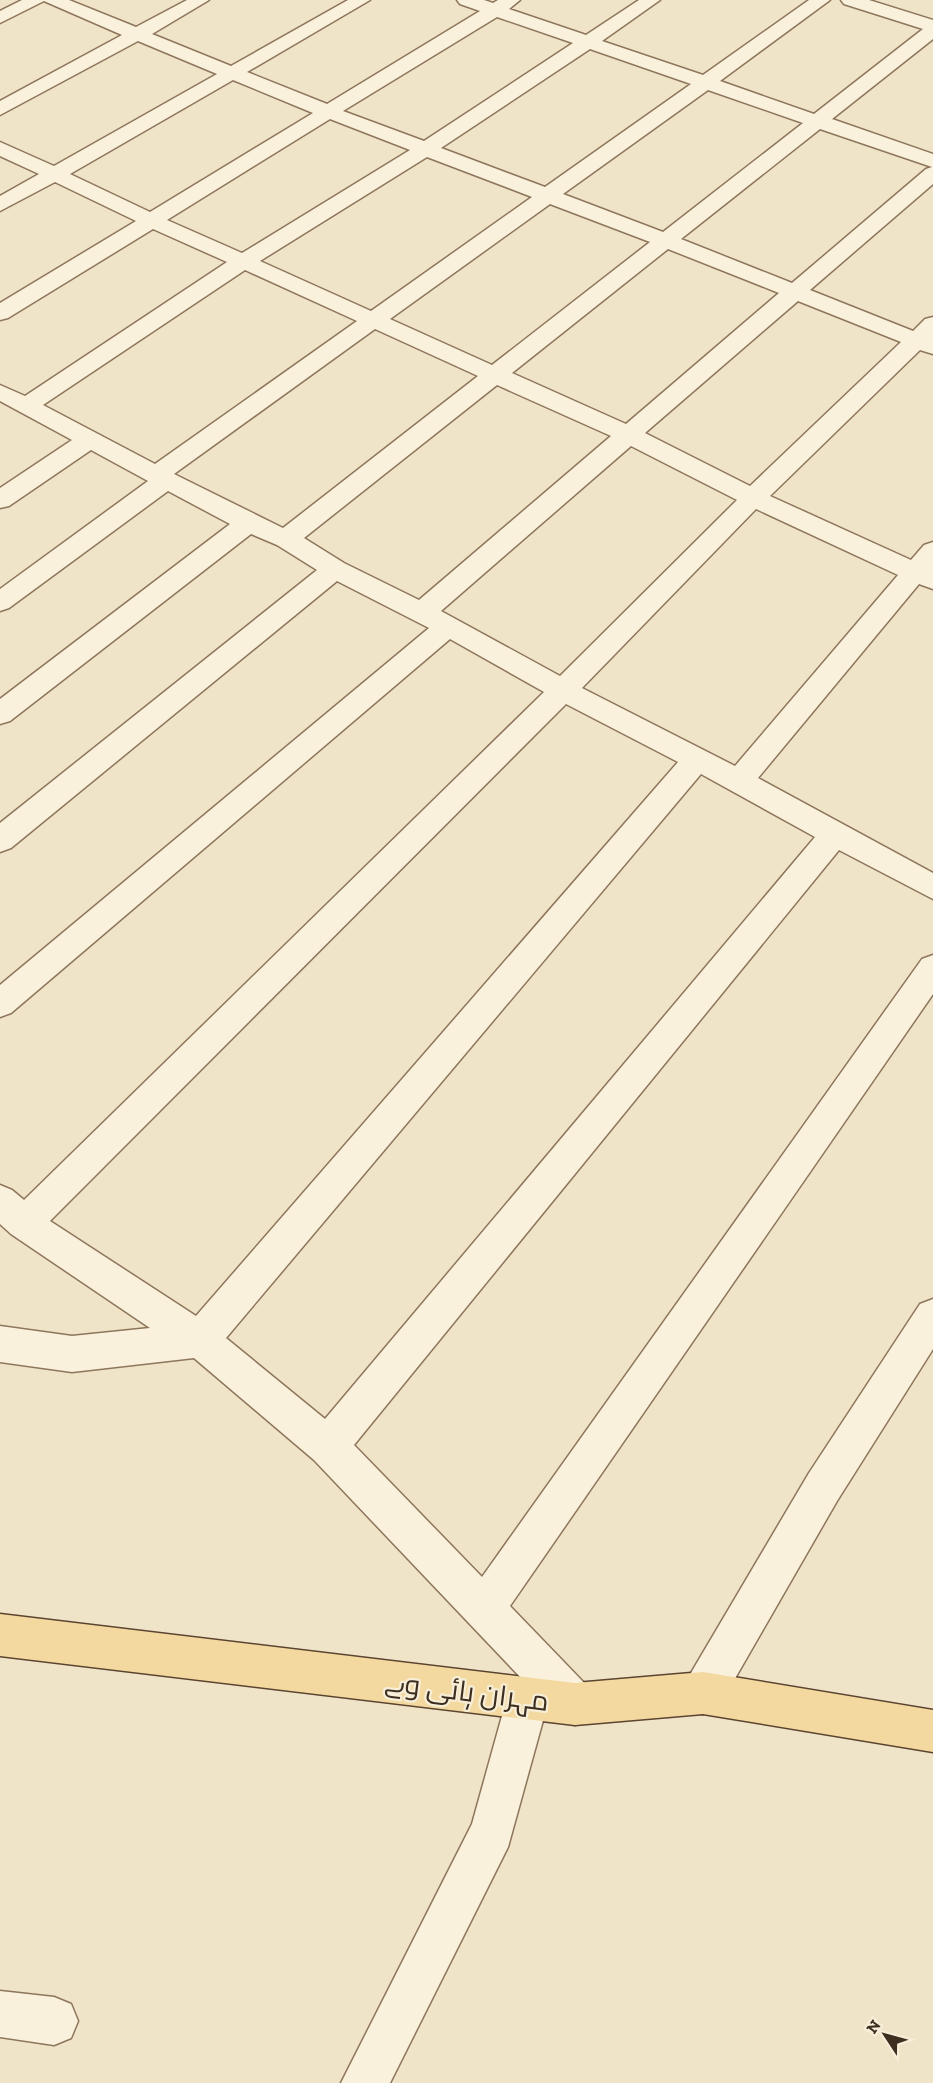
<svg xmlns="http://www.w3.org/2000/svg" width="933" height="2083" viewBox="0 0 933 2083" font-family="'Zilla Slab',Cairo,serif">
<rect width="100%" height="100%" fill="#f0e4c8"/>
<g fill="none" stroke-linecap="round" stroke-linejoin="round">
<defs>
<g id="minor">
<path d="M22 0H69L136 27 187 0H209L152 34 231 66 348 0H370L247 72 327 104 480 11 460 4 457 0H484L493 3 498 0H520L509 9 586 35 639 0H660L602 41 703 75 809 0H830L720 81 814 114 923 29 844 4 841 0H869L933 20V39L832 119 933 154V184L810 290 913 331 925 319 933 317V354L920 350 770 496 911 560 924 545 933 542V589L919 584 758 778 933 873V899L839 850 354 1445 482 1577 922 959 933 955V994L510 1606 590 1689 596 1704 590 1719 575 1725 560 1719 547 1706 508 1847 390 2083H341L472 1824 507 1698 513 1683 522 1679 314 1460 194 1358 72 1372 0 1362V1326L72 1336 150 1328 11 1234 0 1224V1185L12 1190 24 1200 544 692 450 639 11 1013 0 1017V985L429 628 337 581 11 848 0 852V823L317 570 277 545 251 534 10 721 0 724V699L230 524 168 491 9 608 0 611V589L148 481 91 450 9 506 0 508V488L72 440 0 401V385L25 396 227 262 153 229 8 318 0 320V303L136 221 55 182 0 211V196L39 174 0 156V142L54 166 217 74 138 41 0 115V101L122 35 44 1 0 23V11ZM497 17 573 43 424 141 343 111ZM590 49 691 84 545 187 441 148ZM233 80 313 113 150 212 70 174ZM708 90 803 123 663 232 563 194ZM330 119 410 150 242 253 167 220ZM820 129 932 167 926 169 792 283 681 239ZM427 157 532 197 371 311 260 261ZM550 204 650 242 492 365 390 319ZM668 249 779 293 626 424 512 373ZM245 270 357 321 155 464 43 405ZM798 301 901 342 750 486 645 433ZM375 329 478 376 283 528 174 474ZM497 385 611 436 419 600 344 563 304 538ZM631 446 737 500 560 676 441 611ZM756 509 898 575 735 766 582 688ZM566 704 678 762 196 1316 50 1221ZM701 774 815 837 325 1419 226 1338Z"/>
<polygon points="933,1299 933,1349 837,1501 718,1708 703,1714 688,1708 682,1693 688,1678 809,1473 920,1304"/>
<polygon points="0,1991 54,1997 71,2004 78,2021 71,2038 54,2045 0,2037"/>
</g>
<polygon id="major" points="0,1614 575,1683 703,1672 933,1710 933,1752 703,1714 575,1725 0,1656"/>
</defs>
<use href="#minor" stroke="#8d765c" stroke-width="3"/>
<use href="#major" stroke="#5b4430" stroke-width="3"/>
<use href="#minor" fill="#faf1dc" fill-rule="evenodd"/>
<use href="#major" fill="#f3d9a0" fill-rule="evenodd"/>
</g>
<g text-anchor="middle" stroke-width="4.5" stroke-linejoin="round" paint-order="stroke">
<g font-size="28" fill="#3d2e20" stroke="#f7eed8">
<text transform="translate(467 1691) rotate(7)" y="10">مہران ہائی وے</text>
</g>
</g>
<g transform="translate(885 2035) rotate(306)" stroke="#f7eed8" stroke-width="4.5" paint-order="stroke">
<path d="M0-4.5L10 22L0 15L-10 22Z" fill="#3d2e20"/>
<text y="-9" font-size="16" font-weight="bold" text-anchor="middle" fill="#3d2e20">N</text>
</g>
</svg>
